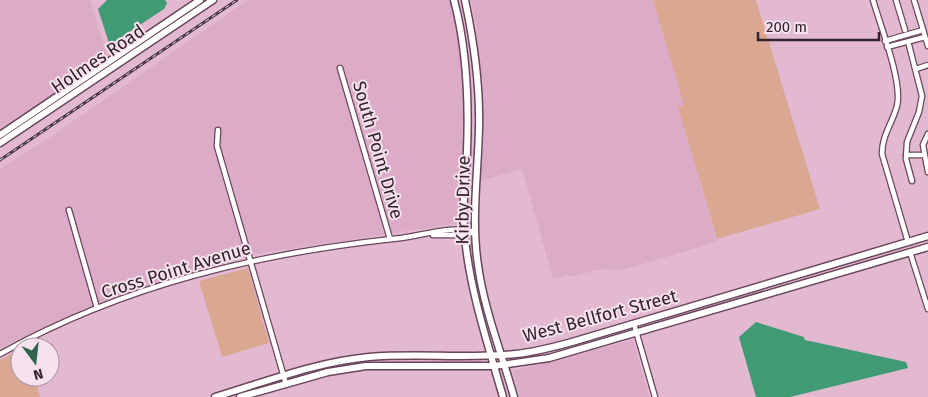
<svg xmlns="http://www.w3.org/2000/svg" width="928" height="397" viewBox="0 0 928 397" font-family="'Fira Sans',sans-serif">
<rect width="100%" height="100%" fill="#e3b9d1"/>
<g fill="#dbabc7">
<polygon points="0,0 90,0 108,58 0,128"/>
<polygon points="248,0 451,0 464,76 466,144 460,223 255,254 207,266 88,307 0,348 0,169 49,138"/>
<polygon points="471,0 653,0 684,105 678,107 717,242 622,270 601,269 570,277 568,274 553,279 522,169 480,181 484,138 482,89 476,26"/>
<polygon points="633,340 649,397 520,397 513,371"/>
</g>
<g fill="#daa792">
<polygon points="653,0 756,0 820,209 717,239 678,107 684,105"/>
<polygon points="248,268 269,343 222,357 199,281"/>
<polygon points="20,349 20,377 35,377 40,397 0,397 0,360"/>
</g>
<g fill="#409b74">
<polygon points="107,0 165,0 167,3 164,9 114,42 109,43 98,9"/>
<polygon points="756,322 804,337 805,340 906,362 908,368 790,397 756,397 739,337"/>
</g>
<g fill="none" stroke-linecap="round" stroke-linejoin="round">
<defs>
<g id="minor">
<path d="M873 0C880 25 903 82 897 106 892 124 882 135 882 154L908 242"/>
<polyline points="896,0 905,30"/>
<polyline points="914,0 928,46"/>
<polyline points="885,41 923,30"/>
<polyline points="909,45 922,96 919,112 907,142 906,159 912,181"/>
<polyline points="887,47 925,37"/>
<polyline points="340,68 390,239"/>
<polyline points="916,69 928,65"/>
<polyline points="218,130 217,146 286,384"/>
<polyline points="928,134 923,145 928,172"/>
<polyline points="906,155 923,155"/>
<polyline points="69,210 97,308"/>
<polyline points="433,235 465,235 474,232"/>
<polyline points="910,252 928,309"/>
<polyline points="634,324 655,397"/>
<path d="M0 354C126 284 259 253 401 238 424 235 454 225 475 232"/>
</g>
<g id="secondary">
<path d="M454 0C467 49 469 101 467 151 466 177 462 201 464 227 468 285 487 341 503 397"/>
<path d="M465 0C474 42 480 85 479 128 478 174 471 220 478 265 484 310 502 354 514 397"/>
<polyline points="0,135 200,0"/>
<polyline points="0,143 213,0"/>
<path d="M215 397C265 382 316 362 369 357 418 353 467 359 516 354 535 352 554 347 572 342L928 236"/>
<polyline points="240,397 328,372 366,366 494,366 549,358 928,247"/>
</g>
</defs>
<use href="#minor" stroke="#69465b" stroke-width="7"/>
<use href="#secondary" stroke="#69465b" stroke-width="9"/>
<use href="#minor" stroke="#fff" stroke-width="4.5"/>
<use href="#secondary" stroke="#fff" stroke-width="6"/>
<defs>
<polyline id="rail" points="0,160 237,0"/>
</defs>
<use href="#rail" stroke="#4c3945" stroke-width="3"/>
<use href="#rail" stroke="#f6e1ed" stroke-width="1" stroke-dasharray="4" stroke-linecap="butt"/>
</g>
<g text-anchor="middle" stroke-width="4" stroke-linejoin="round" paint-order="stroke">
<g font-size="18" fill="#32232c" stroke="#f6e1ed">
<text transform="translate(98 59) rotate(-34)" y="6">Holmes Road</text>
<text transform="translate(378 150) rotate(74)" y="6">South Point Drive</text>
<text transform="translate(463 200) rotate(-89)" y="6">Kirby Drive</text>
<text transform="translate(176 270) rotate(-17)" y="6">Cross Point Avenue</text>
<text transform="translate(600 316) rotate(-15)" y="6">West Bellfort Street</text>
</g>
</g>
<g transform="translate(35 362) rotate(165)"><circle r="24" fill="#f6e1ed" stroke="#a895a0"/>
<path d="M0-4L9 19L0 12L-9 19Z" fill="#2f664d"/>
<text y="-8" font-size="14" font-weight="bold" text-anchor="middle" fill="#32232c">N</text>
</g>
<path d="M758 32v8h121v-8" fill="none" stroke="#32232c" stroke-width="2.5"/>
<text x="766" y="32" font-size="15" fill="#32232c" stroke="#f6e1ed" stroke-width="4" paint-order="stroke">200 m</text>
</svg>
